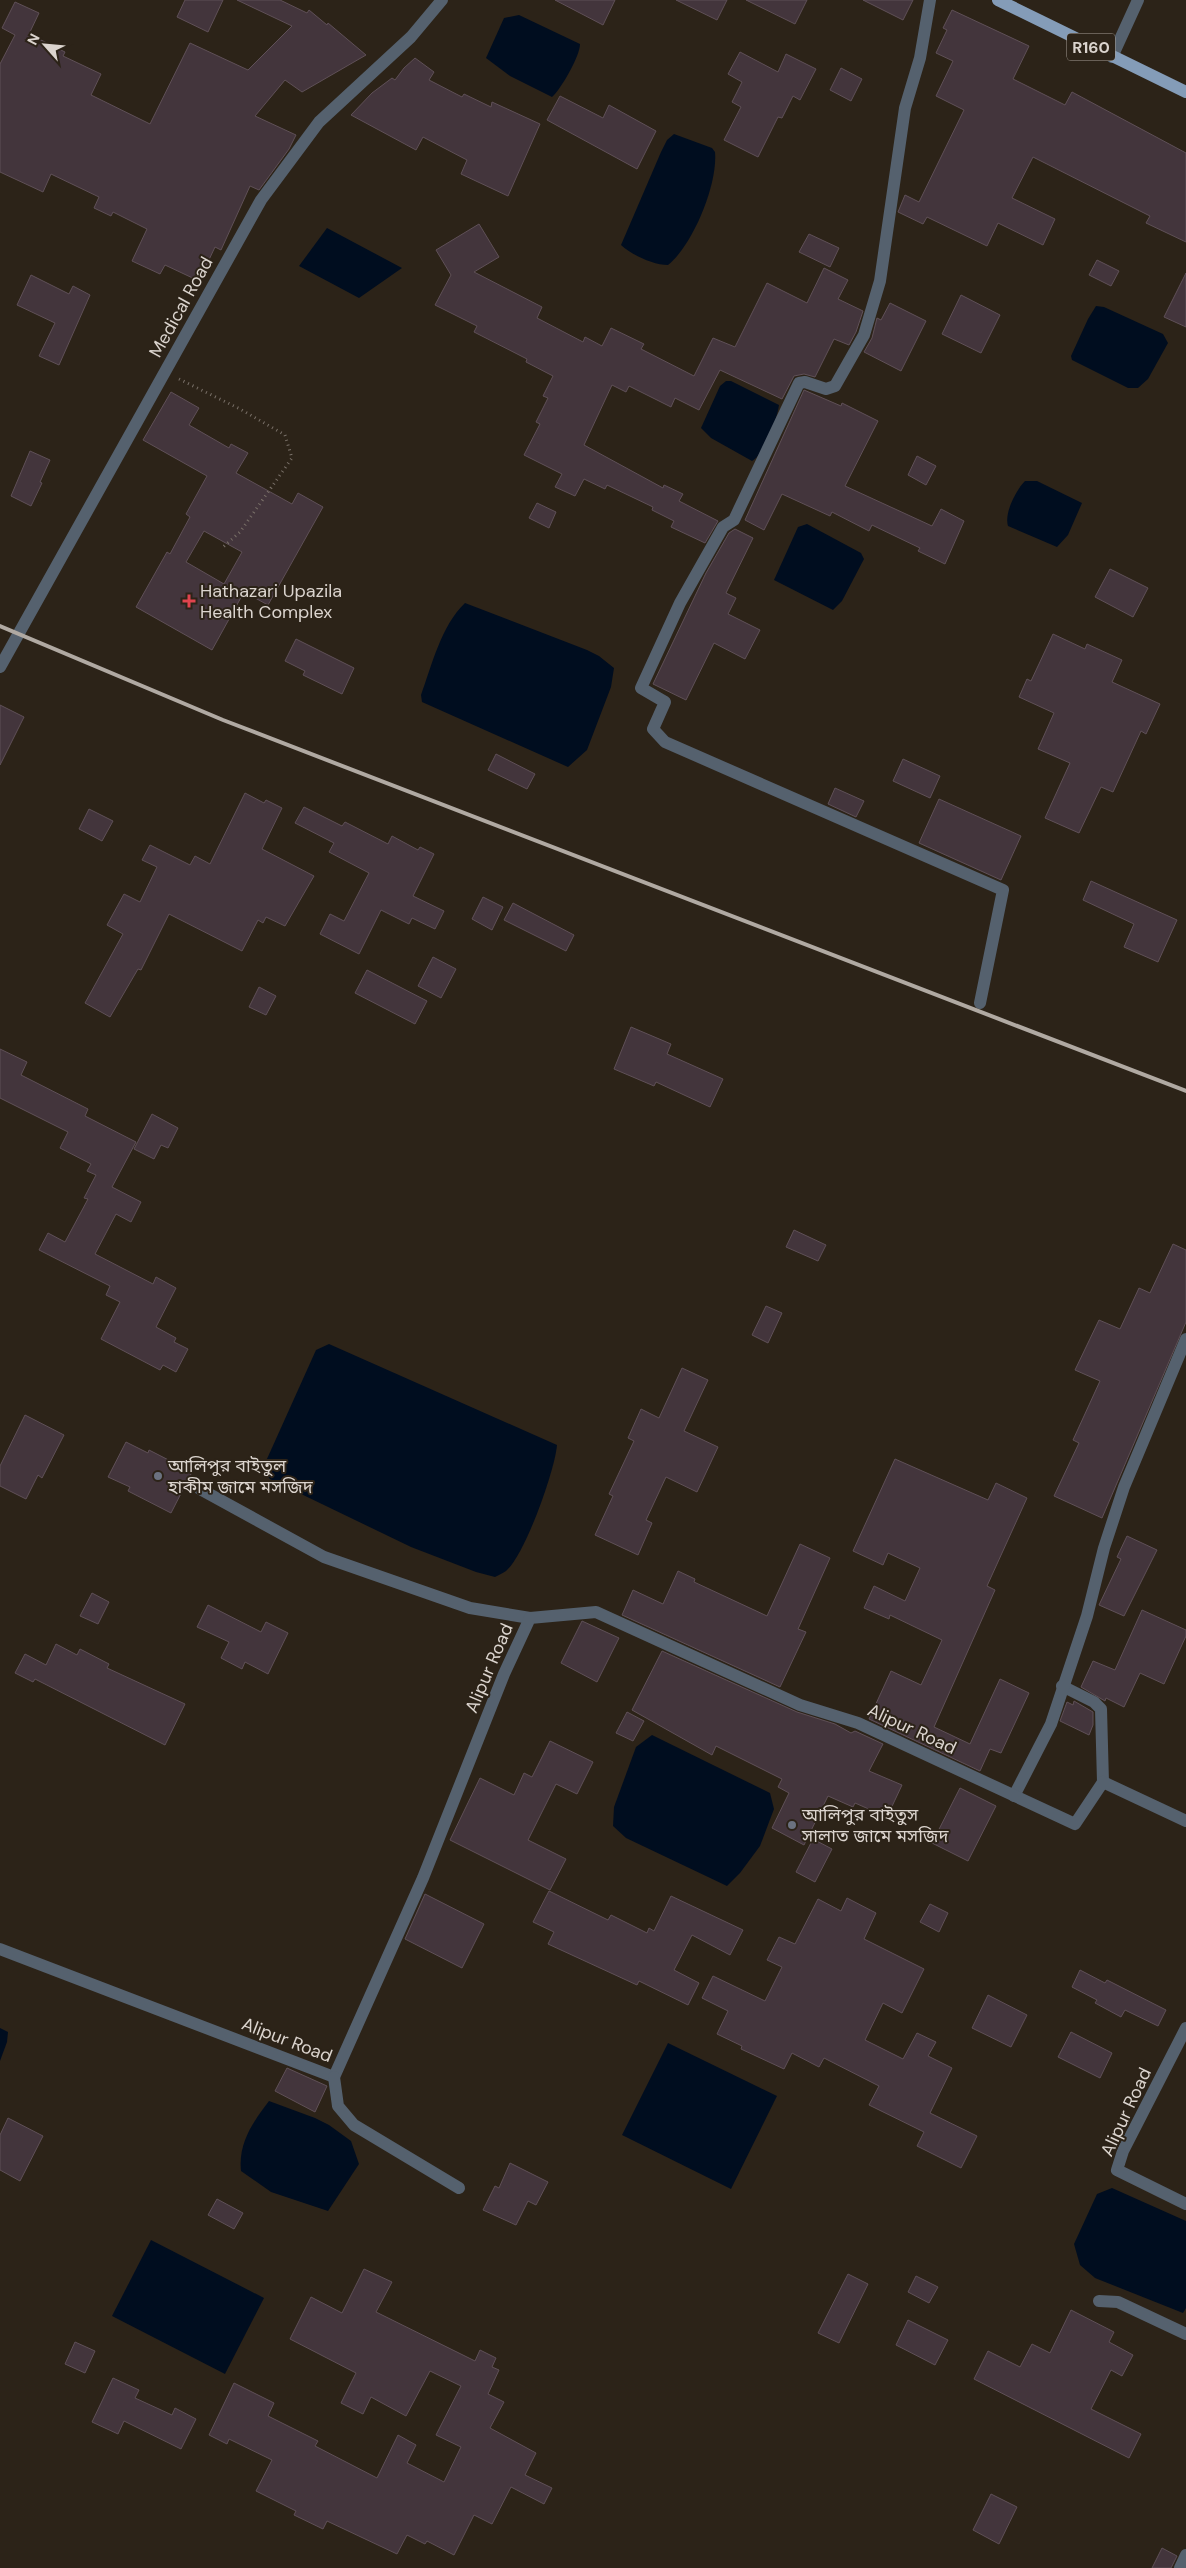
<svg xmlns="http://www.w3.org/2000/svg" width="1186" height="2568" viewBox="0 0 1186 2568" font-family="'DM Sans','Noto Sans Bengali',sans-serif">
<rect width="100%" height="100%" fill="#2c2318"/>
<g fill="#000d1f">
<path d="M519 15 580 44C580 56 561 89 552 97L510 76 486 58 504 18Z"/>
<path d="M674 134 712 148 715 152C718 184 693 245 668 265 653 265 632 255 621 245L661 152 667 140Z"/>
<polygon points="327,228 402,268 359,298 299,266"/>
<polygon points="1096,306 1104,307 1163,334 1168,343 1148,379 1138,388 1128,388 1072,360 1071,356 1088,319"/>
<path d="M726 381H731L779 405C777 419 765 454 752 461L711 438 701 428 720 386Z"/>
<path d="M1025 481H1037L1082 503 1068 535 1057 547 1008 526C1004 513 1016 490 1025 481Z"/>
<polygon points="807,524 861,553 864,559 842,601 833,610 774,580 798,527"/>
<path d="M465 603 587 650 599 656 614 668 611 687 587 750 568 767 422 702 421 695C432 665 441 626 465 603Z"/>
<path d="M329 1344 557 1445C555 1470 525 1555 506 1571 503 1573 499 1575 495 1577L476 1572 411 1547 270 1479 262 1470 316 1350Z"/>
<polygon points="652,1735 770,1793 774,1809 760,1846 740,1873 727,1886 626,1838 613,1826 614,1807 636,1747"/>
<polygon points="0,2028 8,2032 7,2042 0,2061"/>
<polygon points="668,2043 777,2096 731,2189 622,2135"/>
<path d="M269 2101 315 2118 329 2125 351 2141 359 2164 328 2211 271 2192 241 2171C238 2143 253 2122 269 2101Z"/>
<polygon points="1112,2188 1186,2221 1186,2308 1183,2313 1095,2278 1080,2265 1074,2244 1097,2194"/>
<polygon points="151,2240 264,2298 225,2374 112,2316"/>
</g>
<g fill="#43353c" stroke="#5f5057" fill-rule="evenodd">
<polygon points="185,0 223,0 208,32 177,17"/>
<polygon points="237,0 280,0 307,13 309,10 327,25 328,23 366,55 302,92 285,80 255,116 296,135 289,149 259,190 250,186 221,250 215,247 199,281 165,265 160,274 132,261 147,229 113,212 111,216 94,208 99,197 51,174 43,192 0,172 0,64 15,35 2,28 15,2 39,13 29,34 65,52 63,56 101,74 91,95 150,124 190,43 248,70 292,26"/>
<polygon points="555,0 615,0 603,25"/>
<polygon points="676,0 727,0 717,20"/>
<polygon points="746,0 807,0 795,24"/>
<polygon points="863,0 913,0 903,20"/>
<polygon points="952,10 1029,46 1013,79 1065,105 1072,92 1186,153 1186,242 1146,223 1150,216 1033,157 1012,198 1055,219 1043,245 998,223 987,246 927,217 923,224 898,212 905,195 919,202 964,110 936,96 953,61 936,53 947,30 943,28"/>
<polygon points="740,52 778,72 786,54 816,69 800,100 793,96 782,118 778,117 758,157 724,140 741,107 732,102 742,82 728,74"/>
<polygon points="415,58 434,72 429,80 462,97 464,94 491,107 492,102 540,124 508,196 461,174 467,160 423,137 416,150 351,115 372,93 392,78 395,80 404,68"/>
<polygon points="841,68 862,79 851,101 830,90"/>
<polygon points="560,96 603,118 609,105 656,131 637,169 547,120"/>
<polygon points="479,224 499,257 474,272 542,307 537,318 583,342 585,337 602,346 611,328 644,344 641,349 694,376 713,338 735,347 767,283 807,303 824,268 848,280 838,299 863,311 856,332 849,345 834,339 815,377 804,374 794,376 782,399 720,370 699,410 675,398 671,407 629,386 626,392 612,385 584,445 663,488 664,485 683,494 679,501 718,521 705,543 671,527 674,521 652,510 653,507 607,485 605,489 584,479 575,496 555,487 562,474 524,455 540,424 536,422 548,398 543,396 553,376 526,362 527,359 474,332 477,326 435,305 451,275 436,250"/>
<polygon points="809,234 839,248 830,267 799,252"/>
<polygon points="1097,260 1119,271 1111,286 1089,275"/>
<polygon points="1186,273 1186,327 1164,317"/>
<polygon points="31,275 69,294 73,286 90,295 59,365 39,356 55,323 17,305"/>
<polygon points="961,295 1000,315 981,353 942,334"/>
<polygon points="890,303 926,321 901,371 864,352 872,338 877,318 881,320"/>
<polygon points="804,390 841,406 842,403 878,421 845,486 932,526 941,509 964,521 945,564 918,551 920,548 872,525 869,531 832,512 830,516 782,494 764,530 745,520"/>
<path d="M171 392 199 408 189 425 229 448 231 444 248 453 236 473 292 504 298 493 323 507 268 605 244 592 212 650 136 607 167 552 170 554 190 517 186 514 207 476 143 440ZM204 531 242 552 224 584 186 562Z"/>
<polygon points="30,451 50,460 40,482 42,483 31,506 11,496"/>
<polygon points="917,456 936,466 926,485 908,475"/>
<polygon points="537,503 556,512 549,528 529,518"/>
<polygon points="735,529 753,538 726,593 736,598 728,614 760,630 745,659 714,643 686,700 653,684 706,573 729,533"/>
<polygon points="1110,569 1148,588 1133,617 1095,597"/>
<polygon points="1053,634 1085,649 1087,644 1122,660 1112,682 1160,704 1146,734 1141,731 1113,792 1101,787 1079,833 1045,818 1070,763 1038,749 1054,713 1019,697 1027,679 1031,681"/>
<polygon points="296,639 354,668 342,694 303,675 305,671 285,661"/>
<polygon points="0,705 24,717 0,765"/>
<polygon points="496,754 535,774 527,789 488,770"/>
<polygon points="903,759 940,776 930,798 893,781"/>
<polygon points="835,788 864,801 856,817 828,804"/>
<polygon points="245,793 264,803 266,800 282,808 262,849 314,876 285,926 266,917 263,923 258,920 242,951 169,914 141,970 138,969 110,1017 85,1003 123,934 107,925 124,894 140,902 157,867 142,860 150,845 190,865 195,856 210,864"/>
<polygon points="939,799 1021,836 1001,880 919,843"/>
<polygon points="304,807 342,826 345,822 388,844 392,836 418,850 420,847 434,854 413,896 444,911 435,929 412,918 409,924 381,910 359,954 320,934 330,914 344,921 369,873 329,852 334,843 295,823"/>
<polygon points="89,809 113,821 102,841 79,829"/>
<polygon points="1091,881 1177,920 1158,962 1124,947 1134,924 1083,900"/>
<polygon points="483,897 503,907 492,930 472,919"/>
<polygon points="513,903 574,935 566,951 504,920"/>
<polygon points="433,957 456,969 441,998 418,986"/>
<polygon points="367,970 427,1001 415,1024 355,993"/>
<polygon points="259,987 276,996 266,1015 249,1007"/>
<polygon points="631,1027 671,1044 667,1054 723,1079 710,1107 656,1082 654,1086 614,1069"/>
<polygon points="0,1049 27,1062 21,1075 88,1109 85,1116 136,1142 112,1187 141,1202 131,1222 116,1214 95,1254 153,1284 156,1277 176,1288 156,1327 176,1338 174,1342 188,1349 176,1372 163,1365 160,1370 101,1339 120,1302 106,1295 110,1286 39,1250 48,1233 65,1242 88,1199 84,1198 96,1175 87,1171 91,1164 60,1148 68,1132 0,1098"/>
<polygon points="152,1114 178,1128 168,1148 161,1145 154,1159 134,1149"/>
<polygon points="794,1230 826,1245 818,1261 786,1247"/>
<polygon points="1173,1244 1186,1250 1186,1322 1102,1518 1054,1496 1079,1443 1073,1440 1100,1381 1075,1370 1099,1320 1120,1329 1139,1288 1150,1293"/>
<polygon points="766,1306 782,1313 768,1343 752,1335"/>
<polygon points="682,1368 708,1380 684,1431 718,1447 697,1492 666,1477 646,1520 652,1523 638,1555 595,1535 613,1496 609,1494 634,1441 628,1438 641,1409 659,1418"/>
<polygon points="25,1415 64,1435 42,1478 38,1475 26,1499 0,1486 0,1466"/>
<polygon points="126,1442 148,1453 149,1450 192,1472 171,1513 128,1491 130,1487 108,1477"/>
<polygon points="895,1459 988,1500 996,1483 1027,1498 987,1586 995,1590 934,1727 970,1744 1000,1679 1029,1693 1001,1753 990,1749 980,1771 869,1719 891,1671 921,1685 942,1640 890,1615 889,1619 864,1608 874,1586 905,1601 920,1568 888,1553 883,1565 853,1551"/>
<polygon points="1127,1536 1157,1550 1124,1616 1099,1605 1121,1559 1117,1557"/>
<polygon points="800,1544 830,1558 798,1629 806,1632 780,1687 622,1615 633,1590 663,1604 678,1571 695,1579 694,1582 767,1616"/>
<polygon points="92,1593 109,1602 98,1624 80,1616"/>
<polygon points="208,1605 261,1632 266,1622 288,1633 268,1674 245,1662 242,1669 221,1658 229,1642 197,1627"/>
<polygon points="1142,1610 1186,1630 1186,1636 1164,1684 1140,1673 1124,1707 1106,1698 1105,1701 1081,1687 1093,1661 1115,1670"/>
<polygon points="582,1621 619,1638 597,1682 561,1663"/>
<polygon points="56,1644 77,1655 80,1649 109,1664 107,1668 185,1704 165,1745 35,1679 33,1682 15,1673 25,1654 46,1665"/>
<polygon points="662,1651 797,1712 835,1724 851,1733 855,1731 883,1744 869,1771 902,1785 887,1817 855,1803 853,1807 828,1796 804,1845 772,1828 789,1793 778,1787 782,1779 716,1746 712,1755 632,1710"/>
<polygon points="1074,1701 1093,1712 1093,1725 1089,1735 1060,1721 1067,1702 1073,1705"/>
<polygon points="627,1712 644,1721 633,1741 616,1733"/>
<polygon points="550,1741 593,1762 577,1794 556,1784 528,1840 566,1859 550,1890 450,1840 480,1778 514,1795 524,1773 532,1777"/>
<polygon points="960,1788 996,1806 968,1861 932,1843"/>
<polygon points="813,1839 832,1849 815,1882 796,1872"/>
<polygon points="549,1891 608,1920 611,1915 647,1933 649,1928 654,1931 671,1896 743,1930 730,1955 692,1935 674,1970 699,1983 688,2005 639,1981 637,1985 548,1944 554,1932 533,1922"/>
<polygon points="425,1894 484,1924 462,1968 405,1939"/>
<polygon points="847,1898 876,1913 864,1939 924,1969 902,2013 883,2003 865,2040 903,2059 917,2033 936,2042 928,2056 952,2068 930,2113 977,2136 961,2168 917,2146 924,2132 869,2105 879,2086 824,2058 819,2067 792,2053 784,2069 741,2049 742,2046 717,2034 728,2011 702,1998 713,1976 765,2001 782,1967 767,1960 779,1937 795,1944 818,1899 841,1911"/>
<polygon points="930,1904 948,1913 939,1932 920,1922"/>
<polygon points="1080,1970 1105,1983 1107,1980 1166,2010 1158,2026 1125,2010 1121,2017 1095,2003 1097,2000 1072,1987"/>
<polygon points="988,1995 1027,2015 1011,2047 972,2028"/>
<polygon points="1071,2032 1112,2053 1100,2078 1058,2057"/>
<polygon points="287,2068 327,2086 315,2112 275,2091"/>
<polygon points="8,2118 43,2136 20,2181 0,2170 0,2135"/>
<polygon points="510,2163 548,2182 536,2205 528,2201 516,2225 483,2210 495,2186 499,2188"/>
<polygon points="217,2199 243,2213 234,2229 208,2215"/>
<polygon points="364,2269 392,2282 376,2312 475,2361 480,2350 496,2358 492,2367 499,2370 488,2394 504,2402 490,2428 536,2453 525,2475 552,2488 544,2504 511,2487 492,2524 474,2515 454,2555 427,2541 425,2544 407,2535 397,2554 327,2521 323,2529 294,2515 296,2511 256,2491 272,2460 229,2439 227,2444 209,2435 234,2383 274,2403 268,2416 318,2441 315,2446 377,2478 398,2435 416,2445 407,2463 444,2482 461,2447 436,2435 461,2386 430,2371 406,2416 371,2397 363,2414 341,2403 356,2373 290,2339 311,2297 342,2313"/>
<polygon points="848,2274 868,2284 839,2343 818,2333"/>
<polygon points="916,2276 938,2287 929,2303 908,2292"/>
<polygon points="1071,2310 1114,2332 1109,2342 1133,2355 1122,2376 1111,2370 1091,2409 1141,2434 1129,2458 974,2379 988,2351 1020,2367 1032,2344 1050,2353"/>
<polygon points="908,2320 948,2340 935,2365 896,2345"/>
<polygon points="75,2342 95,2351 85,2373 65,2364"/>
<polygon points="113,2378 139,2390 135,2398 172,2415 175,2408 196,2419 181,2449 124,2421 118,2434 92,2422"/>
<polygon points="991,2494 1017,2507 999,2544 973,2530"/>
<polygon points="1162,2548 1177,2556 1171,2568 1152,2568"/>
</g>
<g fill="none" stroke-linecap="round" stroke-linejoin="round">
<polyline stroke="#7a7169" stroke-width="3" stroke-dasharray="1 4" stroke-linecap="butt" points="179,379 240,409 285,435 292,458 240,532 222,548"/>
<g stroke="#55616e" stroke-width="12">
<polyline points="930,0 920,58 905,108 880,281 864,335 835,386 826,389 805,382 799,383 734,520 723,527 680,603 641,688 665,702 653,729 665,742 1003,890 980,1003"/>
<polyline points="1112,57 1138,0"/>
<polyline points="0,667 261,200 319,122 411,37 442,0"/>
<polyline points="200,1489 324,1557 470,1608 530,1618"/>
<polyline points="1062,1686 1094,1702 1101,1709 1103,1782"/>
<polyline points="1014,1796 1051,1724 1087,1616 1104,1548 1124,1487 1186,1339"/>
<polyline points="0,1949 334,2077 423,1878 504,1674 530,1618 596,1612 800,1705 858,1723 1075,1824 1103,1782 1186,1821"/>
<polyline points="1186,2028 1123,2151 1117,2170 1186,2204"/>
<polyline points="334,2077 338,2106 354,2125 459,2188"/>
<polyline points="1099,2301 1118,2302 1186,2334"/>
<polyline points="1180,2568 1186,2555"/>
</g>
<polyline stroke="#849cb8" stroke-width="12" points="998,0 1186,92"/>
<polyline stroke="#b0a9a2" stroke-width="4" points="0,626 223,720 1186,1091"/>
</g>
<path fill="#e0444e" stroke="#2c2318" stroke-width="2" d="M186.5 593.5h5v5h5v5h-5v5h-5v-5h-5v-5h5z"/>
<g fill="#6b7280" stroke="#2c2318" stroke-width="2">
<circle cx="158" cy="1476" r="5"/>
<circle cx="792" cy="1825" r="5"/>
</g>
<g text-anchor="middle" stroke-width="4" stroke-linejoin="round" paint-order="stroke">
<rect fill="#2c2318" stroke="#a69f97" stroke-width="1" x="1067" y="33.5" width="48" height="27" rx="4"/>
<g font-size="16" font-weight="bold" fill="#dbd4ce">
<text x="1091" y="53">R160</text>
</g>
<g font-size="18" fill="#dbd4ce" stroke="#2c2318">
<text transform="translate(181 307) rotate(-61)" y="6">Medical Road</text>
<text transform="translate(489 1668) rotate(-67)" y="6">Alipur Road</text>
<text transform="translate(912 1729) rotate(25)" y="6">Alipur Road</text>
<text transform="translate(287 2040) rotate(21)" y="6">Alipur Road</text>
<text transform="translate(1126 2112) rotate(-65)" y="6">Alipur Road</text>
</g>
<g font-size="18" fill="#dbd4ce" stroke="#2c2318" text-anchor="start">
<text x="200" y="597">Hathazari Upazila<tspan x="200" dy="21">Health Complex</tspan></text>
<text x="168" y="1472">আলিপুর বাইতুল<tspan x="168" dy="21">হাকীম জামে মসজিদ</tspan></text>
<text x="802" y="1821">আলিপুর বাইতুস<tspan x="802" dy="21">সালাত জামে মসজিদ</tspan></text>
</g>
</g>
<g transform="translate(45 45) rotate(297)" stroke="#2c2318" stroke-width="4" paint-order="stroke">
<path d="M0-4L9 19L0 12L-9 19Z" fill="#dbd4ce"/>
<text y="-8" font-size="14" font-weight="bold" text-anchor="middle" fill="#dbd4ce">N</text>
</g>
</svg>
